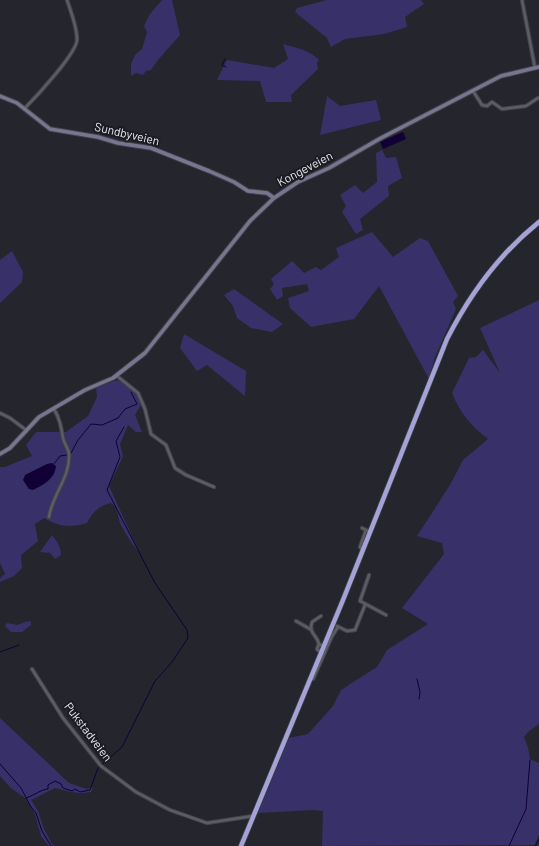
<svg xmlns="http://www.w3.org/2000/svg" width="539" height="846" viewBox="0 0 539 846" font-family="Barlow,sans-serif">
<rect width="100%" height="100%" fill="#25252d"/>
<g fill="#383068" fill-rule="evenodd">
<path d="M162 0H172L180 35C169 48 160 56 151 70L146 71 143 75 136 73 131 76V64L135 55 142 49 147 32 144 26 150 14Z"/>
<polygon points="327,0 421,0 424,4 405,17 407,27 384,34 345,39 331,47 327,38 295,12 297,8"/>
<path d="M283 44C297 48 309 50 319 60L317 63 318 69 291 95 292 102H266L260 81 217 80 227 60 274 68 288 59Z"/>
<polygon points="327,96 340,106 376,100 381,120 320,135"/>
<polygon points="382,150 386,158 396,157 402,178 388,186 389,196 360,219 363,230 356,234 342,212 346,206 340,195 355,185 363,193 377,182 376,153"/>
<polygon points="372,232 393,257 420,238 428,241 458,296 453,302 456,309 435,357 429,379 379,286 354,319 311,327 290,308 288,298 309,291 307,284 282,288 283,296 277,300 270,289 274,284 271,279 292,261 304,273 316,267 321,270 339,257 336,248"/>
<polygon points="12,251 23,272 22,282 0,303 0,260"/>
<polygon points="234,289 283,324 272,332 251,328 237,318 233,306 224,295"/>
<path d="M539 300V724L528 732 524 737 528 747 530 759 539 763V834L535 845 322 846 323 811 313 810 258 813 289 738 308 734 333 706 341 690 377 667 387 650 428 624 402 608 444 554 442 543 417 536 450 485 463 460 488 439C471 426 460 413 452 393L469 358 476 357 483 350 500 373 480 328Z"/>
<polygon points="184,334 246,371 245,396 207,365 197,371 180,348"/>
<path d="M118 380 137 393 142 403 135 415 142 432H136L128 425 120 444 123 456 109 486 140 554C133 545 126 535 121 525 117 517 119 508 111 503 98 506 93 512 87 523 70 528 60 527 44 518L35 524 38 541 21 555 22 568 14 576 0 582V578L5 574 0 563V467H5L32 456 26 445 36 432H66L88 416 97 397 96 387ZM47 464 29 489 25 475Z"/>
<path d="M52 535C57 541 61 547 61 555L55 559 50 553 40 552Z"/>
<polygon points="29,621 31,622 31,625 22,632 11,632 5,626 7,623 17,625"/>
<path d="M0 718 69 783 87 789 93 787 91 792C78 795 68 791 55 788L31 800 38 811 44 829 53 846H49L41 836 35 814 25 798 11 788 0 776Z"/>
</g>
<g fill="#100036">
<polygon points="403,132 406,139 383,149 380,142"/>
<path d="M52 463 56 466C55 479 43 485 33 490L29 489 23 480 25 475 47 464Z"/>
</g>
<g fill="none" stroke-linecap="round" stroke-linejoin="round">
<g stroke="#100036" stroke-width="1">
<polyline points="225,59 222,65 226,67"/>
<polyline points="71,453 78,440 91,424 102,425 118,418 125,409 137,404 131,392"/>
<polyline points="54,464 60,456 67,455"/>
<polyline points="0,652 19,645"/>
<polyline points="417,679 420,692 419,699"/>
<polyline points="0,764 21,788 31,807 36,813 42,831 51,846"/>
<path d="M26 798C33 796 42 789 48 789V785L55 781 61 784 63 788 72 791 75 789 80 792 90 790 98 768 122 747 155 681 172 662 188 638 187 630 155 583 107 490 120 457 116 441 124 427"/>
<polyline points="509,846 526,809 530,760"/>
<polyline points="535,846 539,839"/>
</g>
<defs>
<g id="minor">
<polyline points="522,0 535,68"/>
<polyline points="473,91 482,105 487,106 492,102 502,109 526,106 538,98"/>
<path d="M24 109C35 98 78 52 77 39 77 27 71 12 67 0"/>
<polyline points="117,376 138,393 145,409 151,434 166,445 175,468 186,475 214,487"/>
<polyline points="0,413 10,418 26,430"/>
<path d="M49 517C52 495 70 478 69 455 69 449 64 444 63 438 61 427 60 419 54 409"/>
<polyline points="362,528 370,532"/>
<polyline points="363,550 360,547 366,530"/>
<polyline points="369,575 360,601 386,615"/>
<path d="M321 616 312 622C308 633 317 635 319 644L323 646"/>
<polyline points="296,621 310,629"/>
<polyline points="337,626 347,631 355,630 365,605"/>
<polyline points="319,644 317,649 319,651"/>
<polyline points="32,669 63,718 101,766 136,792 170,810 207,823 253,816"/>
<polyline points="313,679 332,636 338,627"/>
</g>
<g id="secondary">
<polyline points="0,96 17,103 50,129 98,137 118,143 151,148 209,171 234,182 248,191 267,193 274,198"/>
<polyline points="0,454 10,448 39,417 85,390 113,378 145,353 250,221 274,198 298,182 329,168 381,138 501,76 539,67"/>
</g>
<path id="trunk" d="M241 846 343 600 447 339C470 294 499 254 539 222"/>
</defs>
<use href="#minor" stroke="#424249" stroke-width="4.5"/>
<use href="#secondary" stroke="#424249" stroke-width="5.5"/>
<use href="#trunk" stroke="#424249" stroke-width="6"/>
<use href="#minor" stroke="#5c5c65" stroke-width="2.5"/>
<use href="#secondary" stroke="#777690" stroke-width="3.5"/>
<use href="#trunk" stroke="#a5a2d8" stroke-width="4.5"/>
</g>
<g text-anchor="middle" stroke-width="4" stroke-linejoin="round" paint-order="stroke">
<g font-size="12" fill="#e7e7ec" stroke="#1b1b23">
<text transform="translate(127 134) rotate(13)" y="4">Sundbyveien</text>
<text transform="translate(305 169) rotate(-28)" y="4">Kongeveien</text>
<text transform="translate(88 732) rotate(53)" y="4">Pukstadveien</text>
</g>
</g>
</svg>
